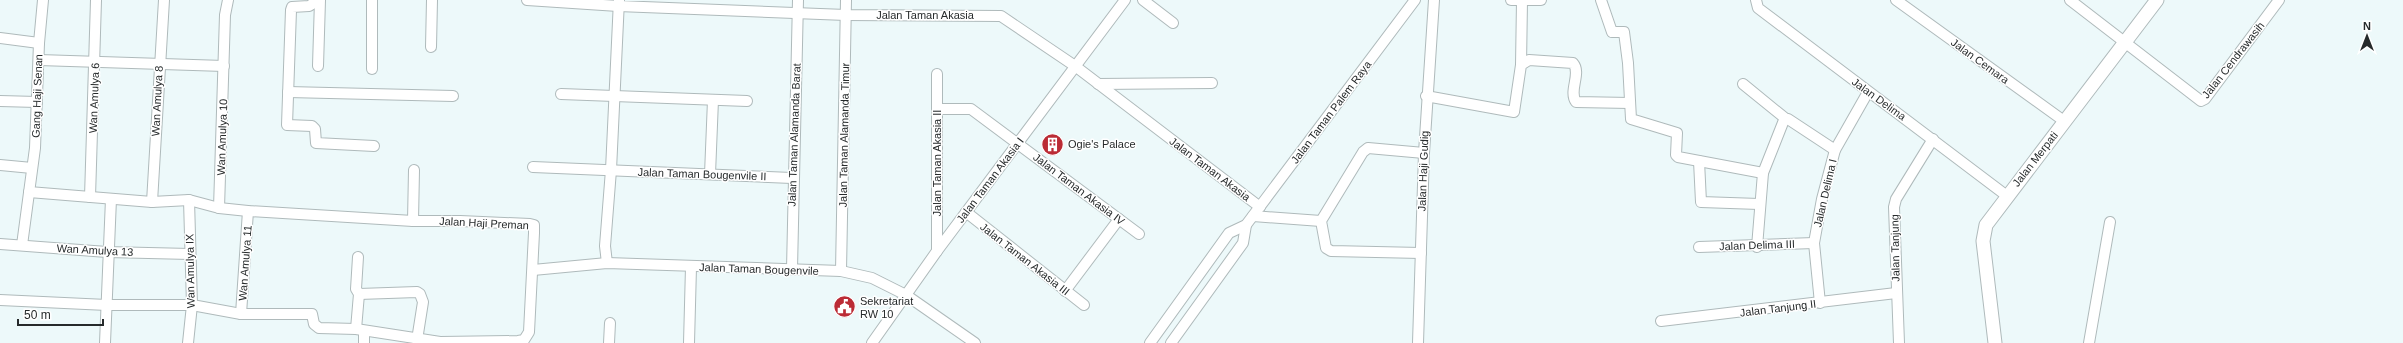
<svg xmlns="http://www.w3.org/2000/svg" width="2403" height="343" viewBox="0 0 2403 343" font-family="Helvetica,sans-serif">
<rect width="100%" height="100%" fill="#edf9fa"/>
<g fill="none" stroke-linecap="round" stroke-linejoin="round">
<defs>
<g id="minor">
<polyline points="319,0 309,6 292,7 291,10 287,125 312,126 315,129 316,143 374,146"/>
<polyline points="527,0 618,6 846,15 1001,16 1075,66 1260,207"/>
<polyline points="1143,0 1173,23"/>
<polyline points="1511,0 1541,0"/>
<polyline points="1601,0 1612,32 1624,32 1628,63 1631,119 1677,133 1676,155 1678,157 1763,173"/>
<polyline points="1756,0 1758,8 2007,196"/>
<polyline points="1896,0 2064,121"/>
<polyline points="2070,0 2201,101 2205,99 2279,0"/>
<polyline points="0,38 39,43"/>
<polyline points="431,47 432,0"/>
<polyline points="39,60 224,66"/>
<polyline points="1521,65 1522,1"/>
<polyline points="318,66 320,0"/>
<polyline points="372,69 372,0"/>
<polyline points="1098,84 1212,83"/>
<polyline points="1743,84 1786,119"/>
<polyline points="288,92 453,96"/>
<polyline points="561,94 747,101"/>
<path d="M1426 96 1514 112 1521 65 1529 60 1573 63C1582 73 1568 91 1576 102L1630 103"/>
<polyline points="0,101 37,102"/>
<polyline points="937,109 971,109 1139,234"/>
<polyline points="1699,161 1701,202 1759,204"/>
<polyline points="0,165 32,168"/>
<polyline points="533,167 792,178"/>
<polyline points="710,174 713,100"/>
<polyline points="90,197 96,0"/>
<polyline points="152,202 164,0"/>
<polyline points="219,208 225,15 228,0"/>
<polyline points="966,212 1084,305"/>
<polyline points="1253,216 1321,221"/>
<polyline points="413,221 414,170"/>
<polyline points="0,244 107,252 190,254"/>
<polyline points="22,245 35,148 39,43 43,0"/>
<polyline points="1699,247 1814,243"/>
<polyline points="1757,247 1763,173 1784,120 1788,119 1835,150"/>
<polyline points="937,251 937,74"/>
<polyline points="1421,253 1331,251 1326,248 1321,221 1363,152 1368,148 1424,153"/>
<polyline points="607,263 605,246 611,170 619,0"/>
<polyline points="792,269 798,0"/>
<polyline points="533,270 607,263 841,271 872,278 906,295 975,343"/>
<polyline points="841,271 846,0"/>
<polyline points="1065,291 1119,219"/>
<polyline points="359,294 417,292 420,294 423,302 417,340"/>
<polyline points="0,300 107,305 192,305 241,314 312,314 314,324 319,328 356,329 440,342 518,341 524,340 529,332 534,233 534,225 530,224 460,221 413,221 248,211 219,208 189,200 152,202 29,192"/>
<polyline points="1820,303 1814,243 1822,199 1835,150 1868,92"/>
<polyline points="241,314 248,211"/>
<polyline points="1661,321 1896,293"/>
<polyline points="356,329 359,294 356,289 358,257"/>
<polyline points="105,343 111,199"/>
<polyline points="188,343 192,305 189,200"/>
<polyline points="364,343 364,331"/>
<polyline points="609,343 610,323"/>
<polyline points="689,343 691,267"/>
<polyline points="872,343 937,251 1125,0"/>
<polyline points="1150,343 1229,233 1246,225 1415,0"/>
<polyline points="1171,343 1243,243 1246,225"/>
<polyline points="1418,343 1424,153 1434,0"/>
<polyline points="1899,343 1894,207 1896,199 1933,139"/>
<polyline points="2089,343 2110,222"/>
</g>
<polyline id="tertiary" points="1995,343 1983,241 1986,225 2157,0"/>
</defs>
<use href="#minor" stroke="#afbabb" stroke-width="12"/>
<use href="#tertiary" stroke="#afbabb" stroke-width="15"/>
<use href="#minor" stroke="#fff" stroke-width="10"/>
<use href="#tertiary" stroke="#fff" stroke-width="13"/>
</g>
<defs>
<symbol id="building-disc" viewBox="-11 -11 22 22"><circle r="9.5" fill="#bb2b35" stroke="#fff"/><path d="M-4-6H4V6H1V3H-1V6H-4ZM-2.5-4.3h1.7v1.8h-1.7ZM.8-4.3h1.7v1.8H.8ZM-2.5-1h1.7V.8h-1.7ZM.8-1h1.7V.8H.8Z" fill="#fff"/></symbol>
<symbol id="civic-disc" viewBox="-11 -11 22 22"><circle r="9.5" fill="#bb2b35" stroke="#fff"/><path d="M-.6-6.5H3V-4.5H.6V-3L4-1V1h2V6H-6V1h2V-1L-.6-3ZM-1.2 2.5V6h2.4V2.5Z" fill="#fff"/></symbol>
</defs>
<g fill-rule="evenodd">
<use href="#building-disc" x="1040" y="132" width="25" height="25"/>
<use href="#civic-disc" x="832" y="294" width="25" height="25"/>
</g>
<g text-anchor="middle" stroke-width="3" stroke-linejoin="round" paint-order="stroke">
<g font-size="11" fill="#262a2b" stroke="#fff">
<text x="925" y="19">Jalan Taman Akasia</text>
<text transform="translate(2233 60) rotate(-52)" y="4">Jalan Cendrawasih</text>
<text transform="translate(1980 61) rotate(36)" y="4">Jalan Cemara</text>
<text transform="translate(37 96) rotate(-88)" y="4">Gang Haji Senan</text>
<text transform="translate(94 98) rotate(-88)" y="4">Wan Amulya 6</text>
<text transform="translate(1879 99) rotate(36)" y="4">Jalan Delima</text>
<text transform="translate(157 101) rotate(-87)" y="4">Wan Amulya 8</text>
<text transform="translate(1331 112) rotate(-53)" y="4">Jalan Taman Palem Raya</text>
<text transform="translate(794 135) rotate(-88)" y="4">Jalan Taman Alamanda Barat</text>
<text transform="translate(844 135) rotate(-89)" y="4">Jalan Taman Alamanda Timur</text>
<text transform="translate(222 137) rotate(-88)" y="4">Wan Amulya 10</text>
<text transform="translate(2035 159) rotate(-52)" y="4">Jalan Merpati</text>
<text transform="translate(937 163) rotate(-90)" y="4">Jalan Taman Akasia II</text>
<text transform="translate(1210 169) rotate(37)" y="4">Jalan Taman Akasia</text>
<text transform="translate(1423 171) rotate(-88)" y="4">Jalan Haji Gudig</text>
<text transform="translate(702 174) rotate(2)" y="4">Jalan Taman Bougenvile II</text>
<text transform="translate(990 180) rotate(-53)" y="4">Jalan Taman Akasia I</text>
<text transform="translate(1079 189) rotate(37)" y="4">Jalan Taman Akasia IV</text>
<text transform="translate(1825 193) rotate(-77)" y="4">Jalan Delima I</text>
<text transform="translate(484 223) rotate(3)" y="4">Jalan Haji Preman</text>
<text transform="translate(1757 245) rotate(-2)" y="4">Jalan Delima III</text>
<text transform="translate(1895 248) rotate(-91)" y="4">Jalan Tanjung</text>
<text transform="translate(95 250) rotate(3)" y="4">Wan Amulya 13</text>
<text transform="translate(1025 259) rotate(38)" y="4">Jalan Taman Akasia III</text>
<text transform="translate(245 263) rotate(-86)" y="4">Wan Amulya 11</text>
<text transform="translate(759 269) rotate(2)" y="4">Jalan Taman Bougenvile</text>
<text transform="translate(190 271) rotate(-91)" y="4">Wan Amulya IX</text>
<text transform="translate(1778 308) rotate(-7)" y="4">Jalan Tanjung II</text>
</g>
<g font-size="11" fill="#262a2b" stroke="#fff" text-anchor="start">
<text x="1068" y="148">Ogie's Palace</text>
<text x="860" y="305">Sekretariat<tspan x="860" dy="13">RW 10</tspan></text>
</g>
</g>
<g transform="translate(2367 36)" stroke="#ffffff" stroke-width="3" paint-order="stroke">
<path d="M0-3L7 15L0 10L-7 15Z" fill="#262a2b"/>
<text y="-6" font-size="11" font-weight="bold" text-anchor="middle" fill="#262a2b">N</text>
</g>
<path d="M18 319v6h85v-6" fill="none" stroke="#262a2b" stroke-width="2"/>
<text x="24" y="319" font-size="12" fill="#262a2b" stroke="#ffffff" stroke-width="3" paint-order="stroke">50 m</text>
</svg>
